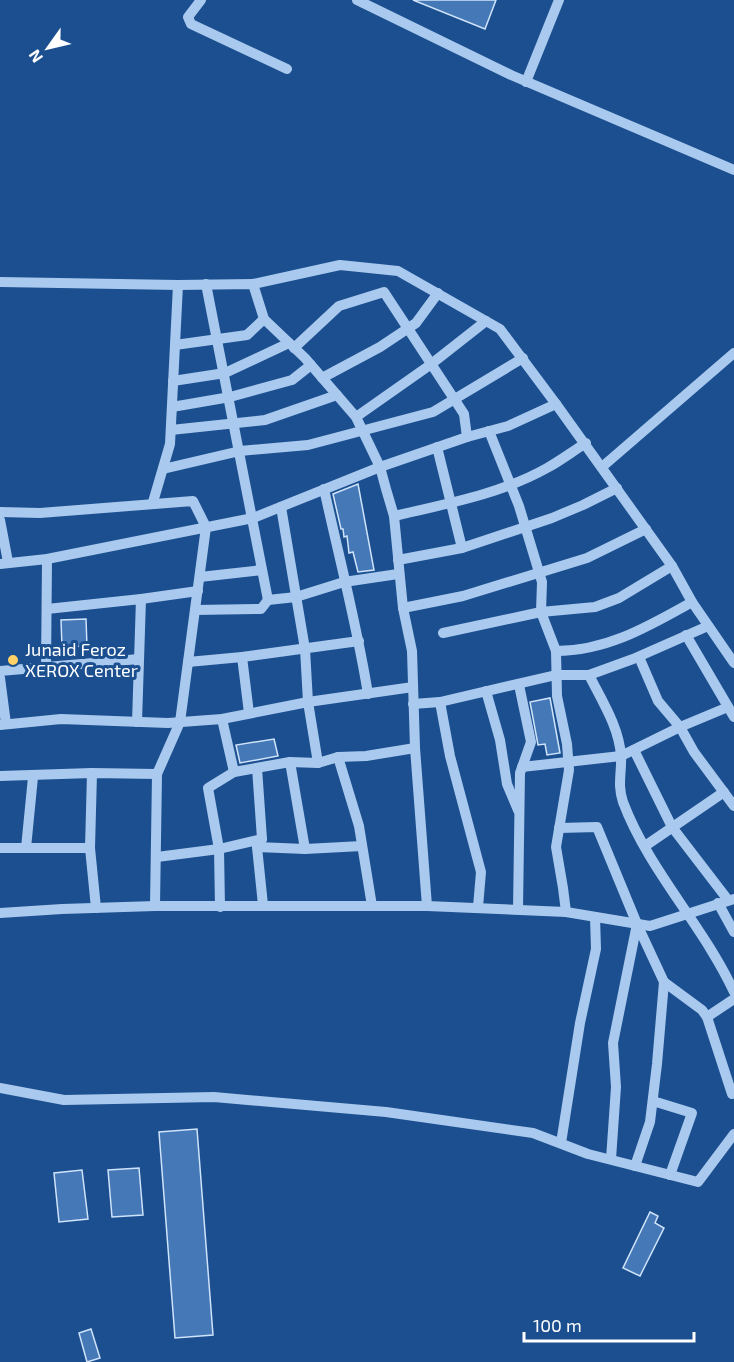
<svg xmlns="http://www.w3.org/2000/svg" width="734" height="1362" viewBox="0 0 734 1362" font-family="'Exo 2',sans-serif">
<rect width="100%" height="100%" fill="#1b4f8f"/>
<g fill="#4478b7" stroke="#cfe3fa" stroke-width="1.5">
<polygon points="413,0 496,0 485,29"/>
<polygon points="358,484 374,570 358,572 353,552 349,553 347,536 344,537 343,529 341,529 333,494"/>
<polygon points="86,619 87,646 62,647 61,620"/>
<polygon points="550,698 560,753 547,755 545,744 538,745 530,702"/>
<polygon points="274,739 278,756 240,763 236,745"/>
<polygon points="197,1129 213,1335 175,1338 159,1132"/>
<polygon points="139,1168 143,1215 112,1217 108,1170"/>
<polygon points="82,1170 88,1219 59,1222 54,1173"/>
<polygon points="650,1212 658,1216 655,1223 664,1228 640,1276 623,1268"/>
<polygon points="91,1329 100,1358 87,1362 79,1333"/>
</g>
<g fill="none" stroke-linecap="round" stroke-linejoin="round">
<g stroke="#a9c9ee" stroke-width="10">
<polyline points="201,0 188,17 191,24 287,69"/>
<polyline points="357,0 511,75 734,170"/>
<polyline points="526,82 559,0"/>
<polyline points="0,282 178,285 253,284 264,319 305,358 356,417 380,467 386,489 394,516 403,608 412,651 415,748 427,906"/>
<polyline points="206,284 268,600 296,597 344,582 398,574"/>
<polyline points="253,284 340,265 398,271 500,329 556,404 508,426 467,437"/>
<polyline points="175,345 247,335 264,319"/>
<polyline points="322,378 380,347 416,323 438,293"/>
<polyline points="173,381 225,373 289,343"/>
<polyline points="556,404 672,566 692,602 734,663"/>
<polyline points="172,407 230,397 292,380 311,365"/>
<polyline points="356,417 430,365 486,321"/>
<polyline points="171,430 265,420 337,395"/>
<polyline points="489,431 519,506 542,582 541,612 556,651 557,696 567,744 569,770 556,847 563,888 566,912"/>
<polyline points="437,447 462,548"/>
<polyline points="602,467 734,353"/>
<polyline points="163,469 240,451 308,445 433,412 523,358"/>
<path d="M324 489C339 557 357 625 368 694"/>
<polyline points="153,502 170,444 178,285"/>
<polyline points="281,507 305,649 308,702 318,763"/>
<polyline points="0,512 40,513 193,501 206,527 180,722 157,774 155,906"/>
<path d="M394 516C445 504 501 494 547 468 560 461 573 451 586 443"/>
<polyline points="0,520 8,562"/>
<polyline points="398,560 462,548 552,518 583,505 617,488"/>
<polyline points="0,564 47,559 253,518 380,467 467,437 464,414 384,292 339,306 294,348"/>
<polyline points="200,577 262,570"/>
<polyline points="141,599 198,591"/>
<polyline points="403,608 463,596 587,558 646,529"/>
<polyline points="47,609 141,599 137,722"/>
<polyline points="195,610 261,609 268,600"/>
<polyline points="443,633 541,612 595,607 619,598 672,566"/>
<polyline points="686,635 734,717"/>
<path d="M556 651C607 651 649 626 692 602"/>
<polyline points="242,657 249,713"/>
<polyline points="639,657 658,701 680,727 694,752 734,806"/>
<polyline points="188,662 242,657 359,641"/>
<polyline points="46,667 47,559"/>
<polyline points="0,671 139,659"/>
<path d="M589 675C602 701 619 727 621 756 622 771 617 785 623 802 649 871 703 925 734 992"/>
<polyline points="0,678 6,724"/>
<polyline points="486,691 500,740 507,784 518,810"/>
<polyline points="440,702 450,756 481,872 478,907"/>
<polyline points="413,704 440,702 556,675 589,675 633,659 708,626"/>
<polyline points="222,719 234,772"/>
<polyline points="0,725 61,719 168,723 222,719 308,702 413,687"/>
<polyline points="634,750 672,827 728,900"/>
<polyline points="338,757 366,756 415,748"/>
<polyline points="290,762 305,849"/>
<polyline points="522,767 621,756 680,727 728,707"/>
<polyline points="257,768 262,839 257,847 263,905"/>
<polyline points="92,773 90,848 96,908"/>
<polyline points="0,776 92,773 157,774"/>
<polyline points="559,828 597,827 637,924 664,982 657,1064 650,1122 635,1166"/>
<polyline points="645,846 724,792"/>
<polyline points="257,847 305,849 362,846"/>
<polyline points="0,848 90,848"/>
<polyline points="26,848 33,777"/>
<polyline points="157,857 219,849 262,839"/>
<polyline points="718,903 734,932"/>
<polyline points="220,907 219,849 208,788 234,772 290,762 318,763 338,757 359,826 372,906"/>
<polyline points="518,909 520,773 531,742 519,685"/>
<polyline points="0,913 62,909 155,906 427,906 566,912 650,926 734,899"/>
<polyline points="664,982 702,1010 707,1017 732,1094"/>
<polyline points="707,1017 734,999"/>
<polyline points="0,1088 64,1100 214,1097 386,1112 533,1133 588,1154 698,1182 734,1134"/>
<polyline points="653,1101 692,1113 670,1175"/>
<polyline points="561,1143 580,1023 596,949 595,917"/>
<polyline points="611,1159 616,1087 613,1043 637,924"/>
</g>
</g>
<circle fill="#ffd166" stroke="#1b4f8f" stroke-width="2" cx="13" cy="660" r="6"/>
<g text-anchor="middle" stroke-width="6" stroke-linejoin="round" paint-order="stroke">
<g font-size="18" fill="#fff" stroke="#1b4f8f" text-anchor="start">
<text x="25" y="656">Junaid Feroz<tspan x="25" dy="21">XEROX Center</tspan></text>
</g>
</g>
<g transform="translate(48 48) rotate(236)" stroke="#1b4f8f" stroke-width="4.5" paint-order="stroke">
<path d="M0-4.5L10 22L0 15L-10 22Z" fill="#ffffff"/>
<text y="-9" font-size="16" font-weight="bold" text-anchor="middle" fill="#ffffff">N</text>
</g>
<path d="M524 1332v9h170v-9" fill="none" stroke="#ffffff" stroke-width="3"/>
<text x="533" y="1332" font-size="18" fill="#ffffff" stroke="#1b4f8f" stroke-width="4.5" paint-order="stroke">100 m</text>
</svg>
